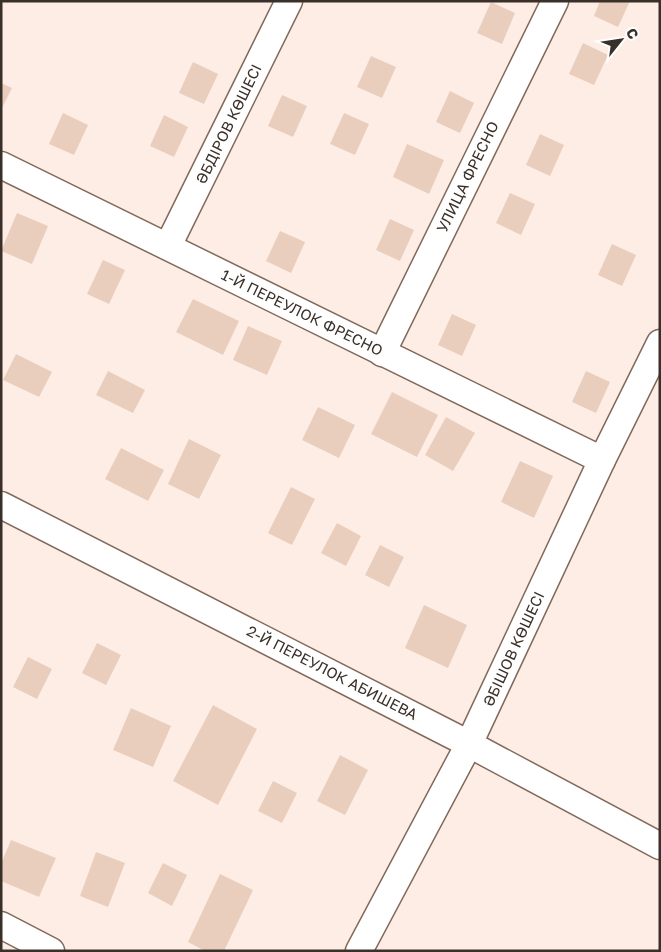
<svg xmlns="http://www.w3.org/2000/svg" width="661" height="952" viewBox="0 0 661 952" font-family="'Golos Text',sans-serif">
<rect width="100%" height="100%" fill="#feede4"/>
<g fill="#e9cebe">
<polygon points="600,1 630,1 618,27 594,16"/>
<polygon points="491,2 515,13 502,44 477,33"/>
<polygon points="583,43 608,55 594,85 569,74"/>
<polygon points="371,56 396,67 382,98 357,87"/>
<polygon points="193,62 218,74 204,104 179,93"/>
<polygon points="1,83 12,88 1,110"/>
<polygon points="450,91 474,103 460,133 436,122"/>
<polygon points="282,95 307,106 293,137 268,126"/>
<polygon points="63,113 88,125 74,155 49,144"/>
<polygon points="344,113 369,124 355,155 330,144"/>
<polygon points="164,115 188,127 174,157 150,146"/>
<polygon points="540,134 564,145 550,176 526,165"/>
<polygon points="407,144 444,160 429,194 393,177"/>
<polygon points="510,193 535,204 521,235 496,223"/>
<polygon points="17,213 48,226 32,264 1,251"/>
<polygon points="390,219 414,230 400,261 376,250"/>
<polygon points="280,231 305,242 291,273 266,261"/>
<polygon points="612,244 636,255 622,286 598,275"/>
<polygon points="103,260 125,270 109,304 87,294"/>
<polygon points="193,299 239,321 223,355 176,332"/>
<polygon points="452,314 476,325 462,356 438,345"/>
<polygon points="248,326 282,341 267,375 233,360"/>
<polygon points="16,354 52,372 39,397 3,380"/>
<polygon points="108,371 145,390 133,413 96,395"/>
<polygon points="586,371 610,382 596,413 572,402"/>
<polygon points="392,392 438,415 417,457 371,434"/>
<polygon points="318,407 355,425 339,458 302,440"/>
<polygon points="446,417 475,433 453,471 425,455"/>
<polygon points="189,439 221,455 199,499 168,484"/>
<polygon points="121,448 164,470 148,501 105,479"/>
<polygon points="520,461 553,476 534,518 501,502"/>
<polygon points="291,487 315,499 292,545 268,533"/>
<polygon points="337,523 361,536 346,566 321,553"/>
<polygon points="380,545 404,557 389,587 365,575"/>
<polygon points="424,605 467,625 448,668 405,648"/>
<polygon points="97,643 121,655 106,685 82,673"/>
<polygon points="28,657 52,669 37,699 13,687"/>
<polygon points="213,705 257,729 218,805 173,781"/>
<polygon points="131,708 171,726 153,767 113,750"/>
<polygon points="340,755 368,770 345,815 317,801"/>
<polygon points="273,781 297,793 282,823 258,811"/>
<polygon points="11,840 56,858 39,897 1,881 1,864"/>
<polygon points="96,852 125,863 108,907 80,896"/>
<polygon points="163,863 187,875 172,906 148,893"/>
<polygon points="220,874 253,890 224,951 205,951 188,942"/>
</g>
<g fill="none" stroke-linecap="round" stroke-linejoin="round">
<defs>
<g id="minor">
<polyline points="1,165 602,460"/>
<polyline points="168,246 289,1"/>
<polyline points="382,353 555,1"/>
<polyline points="1,505 469,744 660,846"/>
<polyline points="1,925 51,951"/>
<polyline points="359,951 469,744 602,460 660,343"/>
</g>
</defs>
<use href="#minor" stroke="#81695c" stroke-width="29"/>
<use href="#minor" stroke="#fff" stroke-width="26"/>
</g>
<g text-anchor="middle" stroke-width="4" stroke-linejoin="round" paint-order="stroke">
<g font-size="15" fill="#3a302a" stroke="#fefefe">
<text transform="translate(229 124) rotate(-64)" y="5">ӘБДІРОВ КӨШЕСІ</text>
<text transform="translate(468 177) rotate(-64)" y="5">УЛИЦА ФРЕСНО</text>
<text transform="translate(302 313) rotate(26)" y="5">1-Й ПЕРЕУЛОК ФРЕСНО</text>
<text transform="translate(514 649) rotate(-65)" y="5">ӘБІШОВ КӨШЕСІ</text>
<text transform="translate(332 673) rotate(27)" y="5">2-Й ПЕРЕУЛОК АБИШЕВА</text>
</g>
</g>
<rect width="661" height="952" fill="none" stroke="#3a302a" stroke-width="5"/>
<g transform="translate(621 40) rotate(60)" stroke="#fefefe" stroke-width="4" paint-order="stroke">
<path d="M0-4L9 19L0 12L-9 19Z" fill="#3a302a"/>
<text y="-8" font-size="14" font-weight="bold" text-anchor="middle" fill="#3a302a">С</text>
</g>
</svg>
